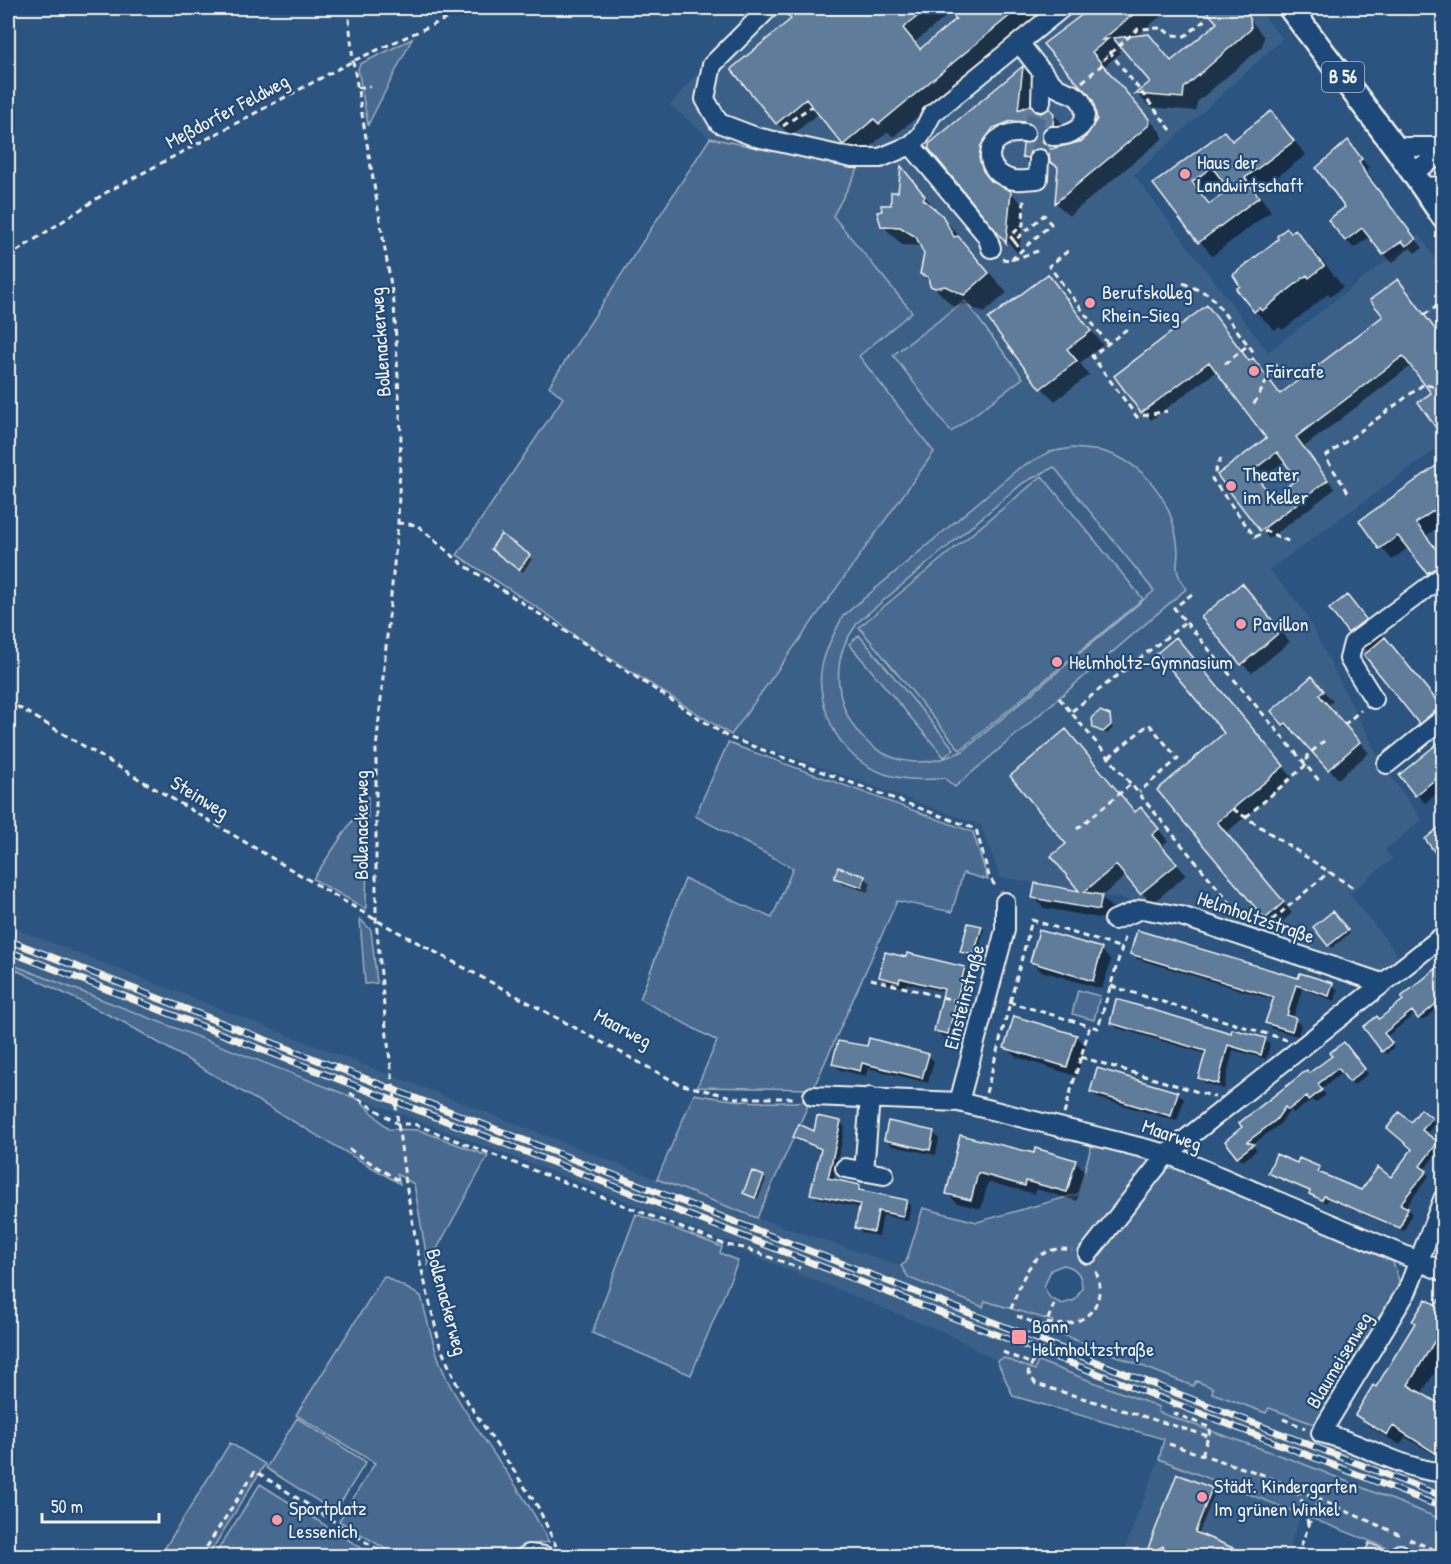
<svg xmlns="http://www.w3.org/2000/svg" width="1451" height="1564" font-family="'Patrick Hand',sans-serif">
<style>
.built{fill:#3b6088}
.green{fill:#496b90;stroke:#9eaebc;stroke-width:1.5;fill-rule:evenodd}
.shadow{fill:#0007;fill-rule:evenodd}
.building{fill:#5e7b9a;stroke:#f4f1e8;stroke-width:1.5;fill-rule:evenodd}
.lines{fill:none;stroke-linecap:round;stroke-linejoin:round}
.minor-tunnel{stroke:#4a6c90;stroke-width:18;stroke-dasharray:18 9;stroke-linecap:butt}
.minor-casing{stroke:#f4f1e8;stroke-width:22}
.major-casing{stroke:#f4f1e8;stroke-width:27}
.path{stroke:#f4f1e8;stroke-width:3;stroke-dasharray:6 4.5;stroke-linecap:butt}
.minor{stroke:#1f4a7a;stroke-width:18}
.major{stroke:#1f4a7a;stroke-width:22}
.rail-casing{stroke:#f4f1e8;stroke-width:7}
.rail{stroke:#1f4a7a;stroke-width:4.5;stroke-dasharray:14;stroke-linecap:butt}
.poi-dot{fill:#ff9aa2;stroke:#1f4a7a;stroke-width:2}
.labels{text-anchor:middle;stroke-width:4.5;stroke-linejoin:round;paint-order:stroke}
.shield{fill:#1f4a7a;stroke:#b4bfc7;stroke-width:1.5}
.shield-label{font-size:18px;font-weight:bold;fill:#f4f1e8}
.street-label{font-size:20px;fill:#f4f1e8;stroke:#1f4a7a}
.poi-label{font-size:20px;fill:#f4f1e8;stroke:#1f4a7a;text-anchor:start}
</style>
<rect width="100%" height="100%" fill="#2c5481"/>
<filter id="ink" filterUnits="userSpaceOnUse"><feTurbulence type="fractalNoise" baseFrequency=".0167" numOctaves="2"/><feDisplacementMap in="SourceGraphic" scale="12" xChannelSelector="R" yChannelSelector="G"/><feConvolveMatrix kernelMatrix="1 2 1 2 8 2 1 2 1" color-interpolation-filters="sRGB"/></filter>
<g filter="url(#ink)">
<path class="built" d="M752 8H1257L1282 39 1134 175 1268 352 1420 235 1443 272V444L1269 570 1303 609 1382 764 1422 820 1385 850 1392 859 1349 894 1399 956 1375 975 1168 907 1000 877 981 825 731 735 934 452 858 356 912 312 833 215 857 169 710 138 670 105Z
M8 926 757 1218 901 1266 909 1278 983 1306 985 1301 1043 1318 1054 1321 1051 1330 1193 1386 1195 1381 1214 1388 1212 1392 1267 1413 1269 1408 1317 1425 1312 1435 1443 1486V1520L1301 1463 1157 1412 1159 1407 1039 1361 1035 1370 1004 1358 997 1361 948 1334 742 1251 744 1245 718 1239 581 1183 8 963Z
M1159 1459 1302 1513 1286 1556H1122Z"/>
<path class="green" d="M412 39 368 125 358 69 360 64Z
M710 138 858 169 833 216 912 312 859 356 934 452 731 735 578 638 553 618 457 555 563 398 549 386Z
M965 301 1023 378 951 432 893 355Z
M1072 448C1082 449 1095 449 1105 452 1145 464 1171 500 1177 541 1181 566 1170 564 1186 589L955 787 944 778C892 785 848 769 828 717 823 703 819 687 821 672 824 651 834 634 843 616L1019 468 1049 452ZM1054 467 1154 591 963 751C946 758 932 763 914 762 857 758 825 696 844 646 847 638 853 630 858 622L1023 483Z
M1042 476 1143 599 960 750 859 627Z
M859 635 954 749 944 757 849 644Z
M728 743 973 832 988 880 963 873 952 912 897 901 813 1089 697 1087 717 1041 640 999 685 879 772 918 793 868 695 816Z
M368 797 366 909 313 879Z
M360 919 371 930 377 983 365 984Z
M8 963 360 1100 388 1129 419 1130 488 1156 428 1265 414 1184 397 1174 400 1184 125 1023 8 966Z
M1078 990 1100 996 1094 1020 1072 1014Z
M694 1094C734 1102 770 1104 810 1101L757 1218 657 1179Z
M1093 1140 1147 1155 1159 1174 1167 1169H1179L1393 1262 1400 1284 1317 1425 1269 1408 1266 1413 1212 1393 1213 1388 1196 1381 1193 1386 1050 1330 1053 1321 985 1301 983 1307 909 1278 901 1266 906 1262 923 1208 977 1222 1078 1194ZM1063 1265C1076 1267 1082 1275 1082 1288L1075 1300 1062 1304 1050 1298 1044 1287 1051 1270Z
M636 1214 722 1247 720 1253 738 1261 691 1375 592 1333Z
M384 1276 421 1296C429 1327 436 1359 451 1387 481 1441 522 1487 549 1542 533 1544 520 1544 508 1556H397L339 1521 375 1463 296 1415Z
M1004 1358 1035 1370 1038 1361 1159 1407 1158 1412 1301 1463 1443 1520V1556H1408L1159 1459 1164 1439 1013 1396 997 1361Z
M297 1418 366 1462 335 1512 266 1468Z
M230 1443 265 1464 208 1556H160Z
M260 1484 374 1556H214Z"/>
<path class="shadow" d="M787 8H1049L893 137 888 132 858 157 819 113 791 136 777 123 793 19 784 10ZM952 12 958 20 922 50 915 42Z
M1094 8H1171L1135 37 1148 36 1172 62 1219 23 1206 8H1241L1264 37 1262 47 1197 102 1196 111 1150 107 1137 94 1152 82 1123 47 1118 51 1120 53 1105 66 1162 134V139L1069 216 1056 203 1059 169 1052 161 1037 171 1023 157 1037 139 1036 135 1026 134 1006 142 994 159 992 173 996 185 1011 192 1024 206 1019 255 930 148V145L1023 68 1036 81 1032 109 1041 115 1050 110 1067 129 1055 145V150L1084 142 1099 119 1094 99 1045 45Z
M1404 8H1439V16H1413Z
M1271 113 1306 155 1257 192 1271 211 1212 256 1155 184 1224 133 1233 142ZM1224 181 1231 190 1211 205 1204 196Z
M1348 142 1369 168 1366 169 1373 183 1423 248 1415 253 1410 248 1392 263 1370 236 1354 248 1346 240Z
M902 169 1007 293 984 313 965 304 956 307 951 305 922 274 925 254 921 246 902 245 882 225 900 194Z
M1295 231 1315 251 1343 287 1330 297 1328 294 1283 330 1279 327 1275 330 1255 311 1291 234Z
M1048 276 1103 345 1080 363 1089 375 1055 401 1042 388 990 319Z
M1397 281 1444 339V433L1439 429 1433 393 1412 365 1304 447 1335 489 1269 539 1219 475 1268 439 1217 371 1151 420 1116 376 1207 307 1250 362 1253 360 1261 369 1281 395 1385 316ZM1285 461 1299 479 1273 498 1260 480Z
M1444 463V523L1427 535 1440 553H1444V582L1440 584 1409 547 1392 560 1361 521Z
M501 536 532 559 523 572 495 552Z
M1251 595 1290 642 1252 673 1242 664Z
M1346 597 1395 649 1444 709V722L1430 732 1369 652 1349 632Z
M1186 649 1292 777 1226 833 1292 913 1276 928 1159 790 1226 734Z
M1312 678 1333 701 1328 705 1369 753 1338 779 1296 732 1294 734 1284 724Z
M1109 716 1113 728 1107 734 1098 730 1095 727Z
M1066 731 1136 814 1151 820 1168 841 1162 846 1186 875 1152 904 1127 875 1101 897 1112 908 1110 920 1044 908 1034 897 1083 893 1068 844Z
M1444 741V788L1425 803 1401 776Z
M864 877 871 883 868 892 842 884 836 878Z
M1335 916 1350 933 1332 948 1315 927Z
M981 928 984 930 977 957 965 954 962 951Z
M1101 950 1111 960 1102 989 1041 971 1031 961Z
M1132 953 1332 984 1338 990 1335 1001 1302 989 1293 1019 1301 1025 1298 1036 1273 1029 1267 1023 1274 1000 1137 959Z
M1444 966V1004L1422 1021 1416 1013 1386 1037 1394 1047 1386 1054 1383 1051 1379 1021 1405 1000 1403 997Z
M964 969 970 974 953 1039 942 1036 936 1030 945 992 906 983 905 987 886 983 880 977Z
M1111 1022 1265 1040 1270 1045 1266 1059 1233 1050 1224 1089 1205 1083 1200 1077 1206 1054 1117 1028Z
M1076 1036 1086 1046 1076 1076 1016 1057 1006 1047Z
M1348 1048 1368 1074 1354 1085 1343 1072 1321 1089 1326 1095 1315 1103 1312 1100 1294 1113 1290 1110 1280 1124 1252 1145 1257 1150 1243 1161 1227 1141 1309 1075Z
M928 1055 934 1061 928 1083 868 1068 866 1076 840 1070 834 1064Z
M1444 1082V1098L1436 1088Z
M1091 1091 1177 1093 1184 1099 1177 1121 1098 1098Z
M1431 1119 1435 1123 1426 1135 1441 1147 1424 1170 1429 1176 1405 1208 1412 1213 1404 1231 1328 1199 1326 1203 1315 1198 1311 1192 1270 1172 1298 1165 1319 1169 1322 1175 1361 1191 1391 1179 1414 1149 1412 1124Z
M840 1122 845 1127 833 1181 859 1187 865 1192 906 1201 911 1206 908 1221 883 1215 879 1236 862 1233 857 1227 861 1208 817 1198 812 1193 822 1152 795 1137 815 1134Z
M933 1132 939 1139 936 1155 892 1146 886 1139Z
M961 1137 1035 1155 1075 1161 1085 1171 1077 1201 1036 1189 1035 1194 988 1182 981 1209 957 1203 947 1193Z
M763 1177 766 1180 758 1199 748 1195Z
M1439 1303 1444 1306V1358L1421 1394 1441 1406 1444 1402V1465L1435 1455 1405 1437 1400 1445 1369 1426 1357 1414Z
M1178 1476 1215 1493 1198 1535 1154 1556H1148Z
M1357 1547 1367 1551 1386 1556H1353Z"/>
<path class="building" d="M780 8H928L903 28 920 49 956 19 946 8H1019L879 124 874 119 843 145 806 99 776 124 731 69 791 19Z
M1091 8H1141L1102 40 1108 39 1092 52 1149 119V125L1055 203 1058 167 1050 162 1049 153 1039 148 1030 152 1028 158 1022 157 1023 144 1035 138 1034 127 1026 122 1011 121 993 128 981 145 979 158 983 171 991 181 1011 191 1006 243 929 149V144L1023 66 1018 110 1031 105 1036 112 1041 113 1050 108 1054 114 1053 125 1042 131 1043 142 1051 149 1083 141 1097 119 1093 100 1043 44Z
M1204 8H1242L1250 18 1251 29 1184 88 1183 98 1135 94 1150 82 1113 38 1149 34 1171 61 1217 23Z
M1271 111 1294 141 1245 178 1259 197 1198 243 1153 184 1224 131 1232 141ZM1212 167 1229 190 1209 204 1192 182Z
M1348 140 1362 159 1359 161 1365 173 1416 239 1406 246 1402 241 1383 255 1362 228 1345 241 1328 220 1345 207 1316 168Z
M901 166 925 196 923 199 942 215 954 237 958 236 989 273 964 295 945 286 935 288 930 286 928 277 920 274 924 254 916 237 900 227 881 226 877 212 882 211 881 205H891V192H898Z
M1287 228 1291 233 1295 229 1324 266 1309 278 1307 275 1262 311 1259 308 1254 312 1236 289 1240 286 1233 275 1278 239 1277 236Z
M1048 274 1091 331 1067 349 1077 361 1040 389 988 319Z
M1398 279 1443 340V438L1418 402 1431 393 1403 356 1296 437 1328 480 1260 531 1217 475 1266 438 1209 362 1141 413 1114 376 1207 305 1249 361 1253 358 1280 394 1383 316 1370 300ZM1277 452 1297 479 1272 497 1252 471Z
M1443 461V504L1416 523 1443 558V564L1427 573 1398 536 1379 549 1359 521Z
M501 534 530 555 519 570 491 549Z
M1242 583 1281 631 1241 665 1201 617Z
M1347 595 1366 619 1348 633 1329 609Z
M1176 637 1284 766 1217 822 1284 902 1265 919 1157 790 1224 733 1157 653Z
M1385 637 1441 706 1419 724 1364 655Z
M1312 676 1324 691 1319 695 1360 742 1328 770 1286 723 1283 725 1271 711Z
M1100 711 1110 715 1111 725 1103 732 1093 728 1092 717Z
M1066 729 1135 812 1141 807 1159 829 1152 835 1177 864 1140 894 1116 865 1084 892 1102 895 1099 910 1032 898 1035 883 1079 891 1051 856 1066 844 1010 776Z
M1443 739V773L1415 796 1399 775Z
M1443 824V863L1425 839Z
M838 867 865 876 862 887 834 878Z
M1333 911 1348 930 1328 946 1313 927Z
M968 923 982 926 974 955 960 952Z
M1039 930 1102 948 1093 981 1030 962Z
M1137 930 1298 978 1300 973 1333 983 1329 996 1296 985 1287 1015 1296 1018 1292 1031 1265 1023 1274 997 1130 954Z
M885 952 906 957 907 953 965 967 948 1034 934 1031 944 989 900 978 899 982 879 977Z
M1443 963V998L1418 1019 1412 1011 1384 1033 1392 1043 1382 1052 1363 1027 1377 1016 1379 1019 1403 1000 1401 997Z
M1116 999 1231 1033 1232 1029 1266 1038 1261 1055 1228 1045 1218 1084 1198 1078 1206 1051 1110 1023Z
M1014 1016 1077 1035 1067 1067 1004 1048Z
M869 1038 929 1054 922 1078 862 1063 860 1071 832 1064 838 1041 867 1046Z
M1344 1042 1365 1069 1349 1082 1338 1068 1318 1084 1322 1090 1309 1100 1307 1096 1288 1110 1285 1107 1276 1120 1247 1142 1254 1144 1237 1157 1225 1141 1242 1127 1239 1123 1307 1070 1309 1073 1332 1056 1329 1053Z
M1097 1068 1178 1092 1171 1116 1090 1092Z
M1421 1109 1432 1118 1422 1130 1438 1142 1420 1166 1427 1171 1400 1204 1408 1208 1400 1228 1324 1196 1322 1200 1309 1194 1310 1191 1268 1173 1276 1154 1297 1163 1299 1158 1320 1167 1318 1172 1361 1190 1378 1167 1391 1177 1412 1149 1387 1128 1399 1112 1411 1122Z
M817 1116 841 1121 828 1178 860 1185 859 1190 907 1200 903 1216 878 1211 874 1232 855 1228 860 1204 810 1194 821 1149 793 1137 799 1124 814 1131Z
M888 1121 934 1131 930 1150 884 1140Z
M960 1135 1034 1153 1035 1148 1076 1160 1067 1192 1026 1181 1025 1186 978 1173 971 1200 946 1194Z
M752 1171 764 1176 755 1198 743 1193Z
M1443 1294V1327L1408 1385 1443 1406V1458L1393 1426 1387 1435 1355 1415 1373 1385 1376 1387 1415 1323 1412 1321 1426 1299 1436 1305Z
M1177 1474 1212 1488 1195 1532 1255 1557H1168L1163 1546 1145 1556Z
M1369 1543 1390 1551 1389 1557H1363Z"/>
<g class="lines">
<path class="minor-tunnel" d="M1025 133 1042 134 1039 159
M1031 133 1041 102"/>
<g class="minor-casing">
<path id="minor" d="M769 8 712 65 705 99 719 123 756 137 852 158H880L911 145 921 135 932 114 1062 8
M1019 43C1031 57 1042 74 1055 86 1063 93 1077 92 1082 103 1093 126 1071 137 1052 136
M1041 102 1042 71
M1025 133C987 129 977 168 1010 179 1018 182 1030 179 1038 179L1039 159
M911 145 987 236 991 248
M1395 147H1444
M1412 172 1444 153
M1423 187 1444 186
M1374 699 1349 659 1353 643 1444 575
M1387 764 1444 718
M1114 920 1142 909 1181 916 1382 983
M813 1096 959 1102 1167 1154 1444 1272
M959 1102 1005 930V902
M845 1168 884 1175
M864 1172 870 1097
M1088 1254 1167 1154 1444 935
M1438 1472C1397 1467 1361 1442 1321 1433L1407 1291 1444 1197
M526 1556 529 1554 544 1556
M1400 1556V1554"/>
</g>
<g class="major-casing">
<path id="major" d="M1290 8 1395 147 1444 218"/>
</g>
<path class="path" d="M348 8 353 61 394 303 401 434 398 523 376 750V920L386 1028 405 1178 419 1258 440 1346 459 1389 538 1507 556 1546
M1109 51 1171 130
M1082 82 1104 63V59L1138 29 1162 28 1171 35 1185 36 1205 20
M358 88 370 86
M783 126 812 106
M1436 235 1444 246
M1014 241 1021 251
M1068 251 1049 266 1108 344
M8 257 107 192 353 61 470 8
M1002 259 1011 260 1038 251
M1011 260 1051 224 1044 215 1014 241 1010 236 1023 225 1024 196
M1183 283 1210 295 1255 354
M1424 315 1444 301
M1127 329 1092 356 1137 417 1167 411
M1225 364 1248 345
M1254 404 1276 364
M1221 458 1212 479 1255 537 1266 531 1292 543
M1348 492 1325 457 1424 384 1432 386 1444 377
M398 523 417 525 461 563 728 737 976 829 989 876 997 889
M1192 594 1174 608 1321 783
M1059 698 1241 916 1250 920
M8 701 376 920 679 1084 736 1098H797
M1072 711 1186 622
M1344 725 1361 710
M1109 757 1149 724 1178 759 1139 792
M1233 809 1355 889
M1246 817 1306 765 1308 755 1325 740
M1077 829 1131 784
M1264 927 1329 872
M871 979 969 1004
M1111 986 1287 1040
M1009 1002 1090 1026
M1081 1057 1215 1097
M350 1093 398 1124H414L726 1245 744 1248 800 1268
M986 1093 1032 920 1122 948
M1064 1114 1090 1026 1098 1028 1126 934
M349 1149 396 1179 405 1178
M1011 1309C1022 1280 1032 1242 1072 1250
M1017 1316 1045 1327
M1047 1323C1083 1331 1110 1305 1095 1269
M1044 1329 1055 1302
M1003 1352 1032 1364
M1033 1361 1028 1373 1036 1384 1208 1436
M1173 1413 1211 1428 1202 1455
M1283 1419 1305 1428
M1169 1444 1261 1474 1403 1536
M1296 1490 1305 1507 1308 1525
M1409 1539 1444 1554
M201 1556 255 1471 388 1556
M1297 1556 1319 1499"/>
<use href="#minor" class="minor"/>
<use href="#major" class="major"/>
<g class="rail-casing">
<path id="rail" d="M8 940 1444 1497
M8 951 1444 1508"/>
</g>
<use href="#rail" class="rail"/>
</g>
</g>
<g class="poi-dot">
<circle cx="1185" cy="174" r="6"/>
<circle cx="1090" cy="303" r="6"/>
<circle cx="1254" cy="371" r="6"/>
<circle cx="1231" cy="486" r="6"/>
<circle cx="1241" cy="624" r="6"/>
<circle cx="1057" cy="662" r="6"/>
<rect x="1011" y="1329" width="16" height="16" rx="3"/>
<circle cx="1202" cy="1497" r="6"/>
<circle cx="277" cy="1520" r="6"/>
</g>
<g class="labels">
<rect class="shield" x="1322" y="62" width="42" height="30" rx="4.5"/>
<g class="shield-label">
<text x="1343" y="83">B 56</text>
</g>
<g class="street-label">
<text transform="translate(227 111) rotate(-28)" y="7">Meßdorfer Feldweg</text>
<text transform="translate(380 342) rotate(-94)" y="7">Bollenackerweg</text>
<text transform="translate(200 797) rotate(31)" y="7">Steinweg</text>
<text transform="translate(361 825) rotate(-90)" y="7">Bollenackerweg</text>
<text transform="translate(1256 917) rotate(19)" y="7">Helmholtzstraße</text>
<text transform="translate(964 997) rotate(-75)" y="7">Einsteinstraße</text>
<text transform="translate(623 1028) rotate(28)" y="7">Maarweg</text>
<text transform="translate(1172 1135) rotate(19)" y="7">Maarweg</text>
<text transform="translate(447 1302) rotate(75)" y="7">Bollenackerweg</text>
<text transform="translate(1339 1360) rotate(-59)" y="7">Blaumeisenweg</text>
</g>
<g class="poi-label">
<text x="1197" y="169">Haus der<tspan x="1197" dy="23">Landwirtschaft</tspan></text>
<text x="1102" y="299">Berufskolleg<tspan x="1102" dy="23">Rhein-Sieg</tspan></text>
<text x="1266" y="378">Faircafe</text>
<text x="1243" y="481">Theater<tspan x="1243" dy="23">im Keller</tspan></text>
<text x="1253" y="631">Pavillon</text>
<text x="1069" y="669">Helmholtz-Gymnasium</text>
<text x="1032" y="1333">Bonn<tspan x="1032" dy="23">Helmholtzstraße</tspan></text>
<text x="1214" y="1493">Städt. Kindergarten<tspan x="1214" dy="23">Im grünen Winkel</tspan></text>
<text x="289" y="1515">Sportplatz<tspan x="289" dy="23">Lessenich</tspan></text>
</g>
</g>
<rect width="1451" height="1564" fill="none" stroke="#1f4a7a" stroke-width="30"/>
<rect x="15" y="15" width="1421" height="1534" fill="none" stroke="#f4f1e8" stroke-width="2" filter="url(#ink)"/>
<path d="M42 1513v9h117v-9" fill="none" stroke="#f4f1e8" stroke-width="3"/>
<text x="51" y="1513" font-size="18" fill="#f4f1e8" stroke="#1f4a7a" stroke-width="4.5" paint-order="stroke">50 m</text>
</svg>
